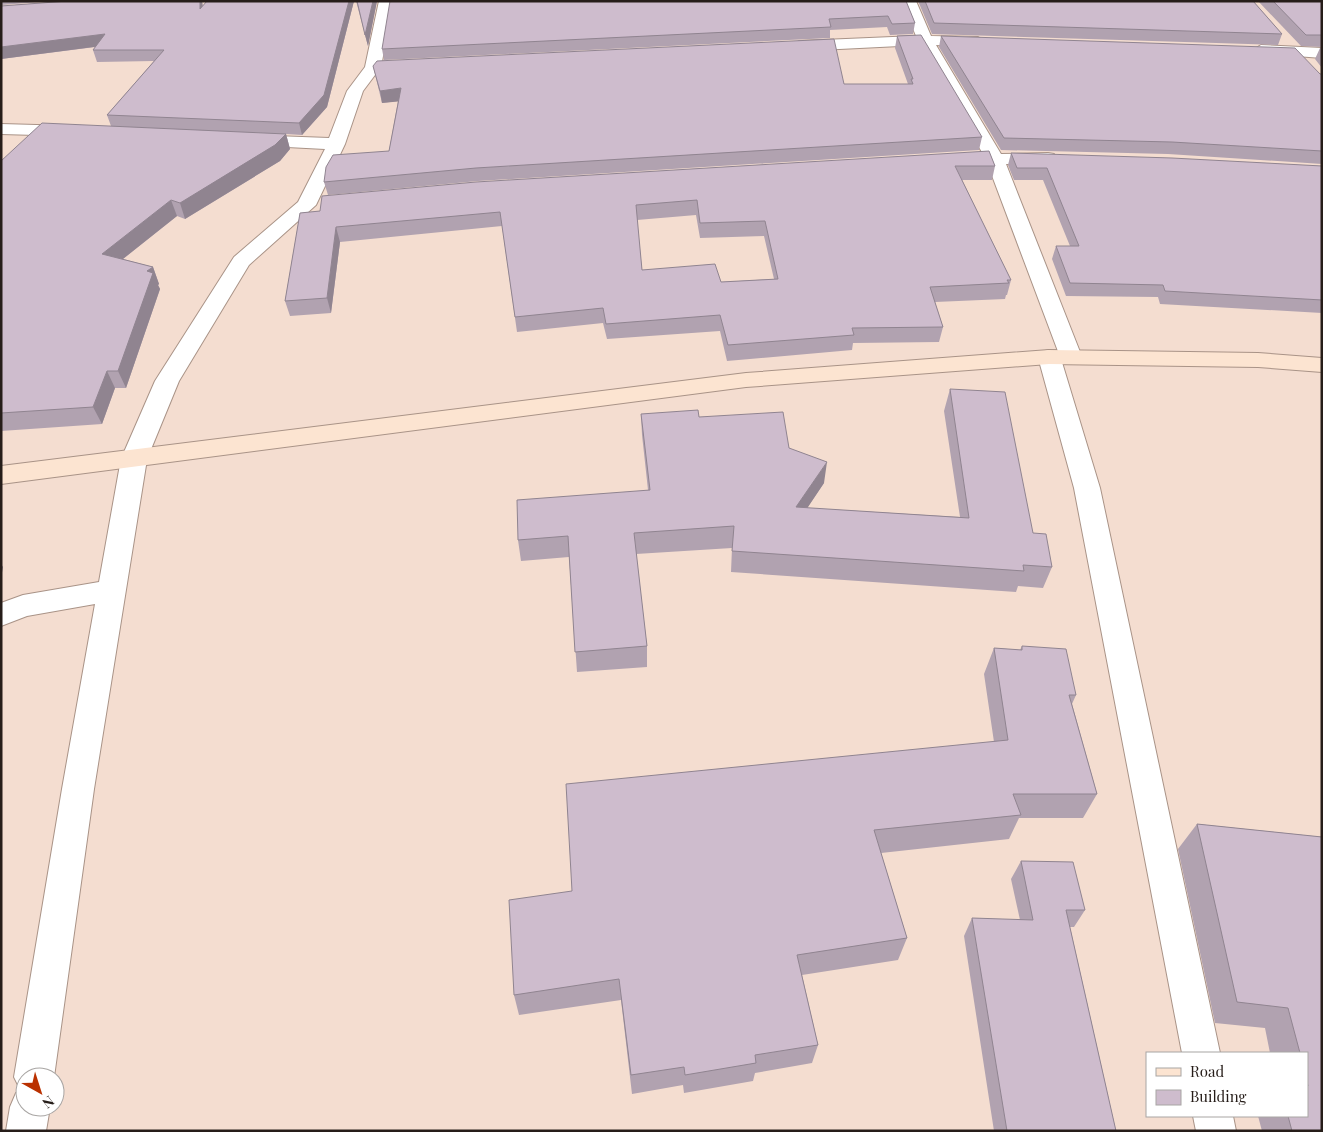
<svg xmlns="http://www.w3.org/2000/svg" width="1323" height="1132" font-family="'Playfair Display',serif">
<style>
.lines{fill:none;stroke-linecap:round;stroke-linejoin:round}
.street-casing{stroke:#a99387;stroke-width:2}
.secondary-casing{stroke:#a99387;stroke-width:2}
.street{fill:#fff;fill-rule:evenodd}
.secondary{fill:#fce4d1;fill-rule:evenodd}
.wall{fill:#b1a2b0;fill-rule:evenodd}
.shaded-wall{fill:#908490}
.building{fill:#cebccd;stroke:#908490;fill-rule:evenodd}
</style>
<rect width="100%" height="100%" fill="#f4ddd0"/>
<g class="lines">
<g class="street-casing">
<path id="street" d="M379 1H393L381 67 363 91 345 144 316 205 249 265 179 381 147 459 94 789 54 1077H25V1107H50L46 1131H6L10 1107 16 1093 21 1091 14 1077 62 789 95 604 27 616 1 626V603L23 595 99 582 121 459 155 381 234 257 298 202 325 149 250 145 244 144 241 140 244 136 250 135 329 138 347 91 365 67Z
M902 1H916L931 36 978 37 986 42 978 47 936 45 1001 154 1048 153 1054 154 1057 158 1054 162 1048 163 1006 164 1082 357 1079 362 1071 364 1061 359 1100 488 1220 1053H1182L1074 488 1038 357 1041 352 1049 350 1059 354 988 165 950 164 947 160 950 156 983 154 920 45 799 51 791 46 799 41 916 36Z
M1261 45 1322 48V58L1255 53 1253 50Z
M1 124 72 126 78 127 81 131 78 135 72 136 1 134Z
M1193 1116H1233L1236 1131H1196Z"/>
</g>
<g class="secondary-casing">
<path id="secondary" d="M1049 350 1258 353 1322 358V372L1258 367 1049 364 746 387 1 484V466L746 373Z"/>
</g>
<use href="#street" class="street"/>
<use href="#secondary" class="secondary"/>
</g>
<path class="wall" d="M1 1H53L1 5Z
M68 1H202L203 6 207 1H354L327 107 302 135 286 134 290 149 280 161 185 219 177 216 123 259 153 267 159 284 158 285 160 289 126 388H115L102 424 1 431V161L111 126 107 115 154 61 97 62 93 50 95 47 1 59V6Z
M356 1H377L368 46Z
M906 1 915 23 913 34 890 35 887 27 830 30V38L384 60 382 49Z
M918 1H1253L1282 34 1278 45 932 34Z
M1258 1H1322V47L1301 46Z
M897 36 982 137 979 150 478 181 328 195 324 182 389 151 398 101 382 103 373 66 844 84H908L895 48Z
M941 36 1322 74V164L1168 154 1001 150 939 47Z
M1320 48H1322V68L1315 59Z
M989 151 995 166 992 180H962L1011 280 1007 295H1006L1005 299 935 302 943 327 939 342 853 343 852 350 727 361 720 331 607 339 603 323 517 332 502 226 340 242 331 313 290 316 285 301 300 213ZM696 215 700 238 764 236 774 279 721 282 642 270 637 220Z
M1011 153 1322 166V313L1160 304 1158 297 1066 296 1052 259 1056 246H1070L1043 180H1014L1008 165Z
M950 389 1033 533 1052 567 1043 588 1018 586 1016 592 731 572 732 548 636 554 647 646V667L577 672 569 557 521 561 518 540 648 490 642 435 641 414 699 417 789 448 824 483 807 508 960 517 944 411Z
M1022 646 1076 695 1072 704 1097 794 1083 818H1019L1009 839 881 853 907 938 898 960 802 975 818 1045 812 1063 755 1073 753 1081 684 1093 683 1085 632 1094 621 1000 519 1015 514 995 572 891 994 742 984 674 994 648 1020 650Z
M1197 824 1322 837V1131H1262L1258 1116H1307V1053H1270L1265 1028 1215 1023 1178 849Z
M1021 861 1085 910 1074 927H1070L1116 1131H994L964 936 972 918 1020 920 1011 879Z"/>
<path class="shaded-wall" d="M200 1H202L204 20 200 9Z
M349 1H354L327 107 302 135 299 123Z
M373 1H377L368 46 365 35Z
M105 34 109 45 1 59V47Z
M401 88 403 101 382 103 380 91Z
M286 134 290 149 280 161 185 219 180 203Z
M171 200 177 216 109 270 102 254Z
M336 227 340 242 331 313 327 298Z
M153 267 159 284 158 285 160 289 126 388 118 371 147 271Z
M107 371 115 388 102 424 93 407Z
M827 462 824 483 794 528 796 507Z
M1 564 3 567 1 578Z"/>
<path class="building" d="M68 1H200V9L207 1H349L324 95 299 123 107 115 164 50H93L105 34 1 47V6Z
M357 1H373L365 35Z
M390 1H906L915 23 892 24 888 16 829 19 831 27 382 49Z
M925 1H1253L1282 34 934 23Z
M1273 1H1322V35H1306Z
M921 35 982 137 476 168 324 182 326 167 333 155 389 151 401 88 380 91 373 66 377 61 834 39 844 84H913L911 79H913L897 36Z
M941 36 1295 48 1320 74H1322V151L1172 142 1004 138Z
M42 123 286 134 275 145 180 203 171 200 102 254 153 267 147 271 153 273 118 371H107L93 407 1 413V161Z
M989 151 995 166H955L1011 280H1007L1009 283 930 287 943 327 852 328 854 335 728 345 720 315 606 324 603 308 515 317 500 212 336 227 327 298 285 301 300 213 320 211 322 196 476 182ZM697 200 700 223 765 221 778 279 721 282 715 264 642 270 636 205Z
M1011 153 1172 158 1322 166V300L1165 291 1163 285 1070 283 1056 246H1079L1047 168H1017Z
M950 389 1005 392 1033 533 1046 534 1052 567 1023 565 1024 571 732 551 734 526 634 533 647 646 575 652 568 536 518 540 517 500 650 490 641 414 698 410 699 417 783 412 789 448 827 462 796 507 969 518Z
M1022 646 1066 649 1076 695H1069L1097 794H1013L1021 815 874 830 907 938 797 955 818 1045 755 1055 756 1063 685 1075 684 1067 631 1075 619 979 514 995 509 900 572 891 566 784 1008 740 994 648 1022 650Z
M1197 824 1322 837V1131H1292L1288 1116H1307V1086H1308L1307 1082V1053H1300L1288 1008 1237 1002Z
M1021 861 1073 862 1085 910H1066L1116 1131H1007L972 918 1033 920Z"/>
<rect width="1323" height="1132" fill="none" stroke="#261d19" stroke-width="5"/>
<rect x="1146" y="1052" width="162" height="65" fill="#ffffff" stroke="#a8a5a3"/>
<rect x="1156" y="1068" width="25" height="8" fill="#fce4d1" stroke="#a8a5a3"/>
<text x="1190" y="1077" font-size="15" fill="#261d19">Road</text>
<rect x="1156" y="1090" width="25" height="15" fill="#cebccd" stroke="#a8a5a3"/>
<text x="1190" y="1102" font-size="15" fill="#261d19">Building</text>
<g transform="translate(40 1092) rotate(141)"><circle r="24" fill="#ffffff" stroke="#a8a5a3"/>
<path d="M0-4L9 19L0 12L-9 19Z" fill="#ba3100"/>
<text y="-8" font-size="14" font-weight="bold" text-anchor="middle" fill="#261d19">N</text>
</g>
</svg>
